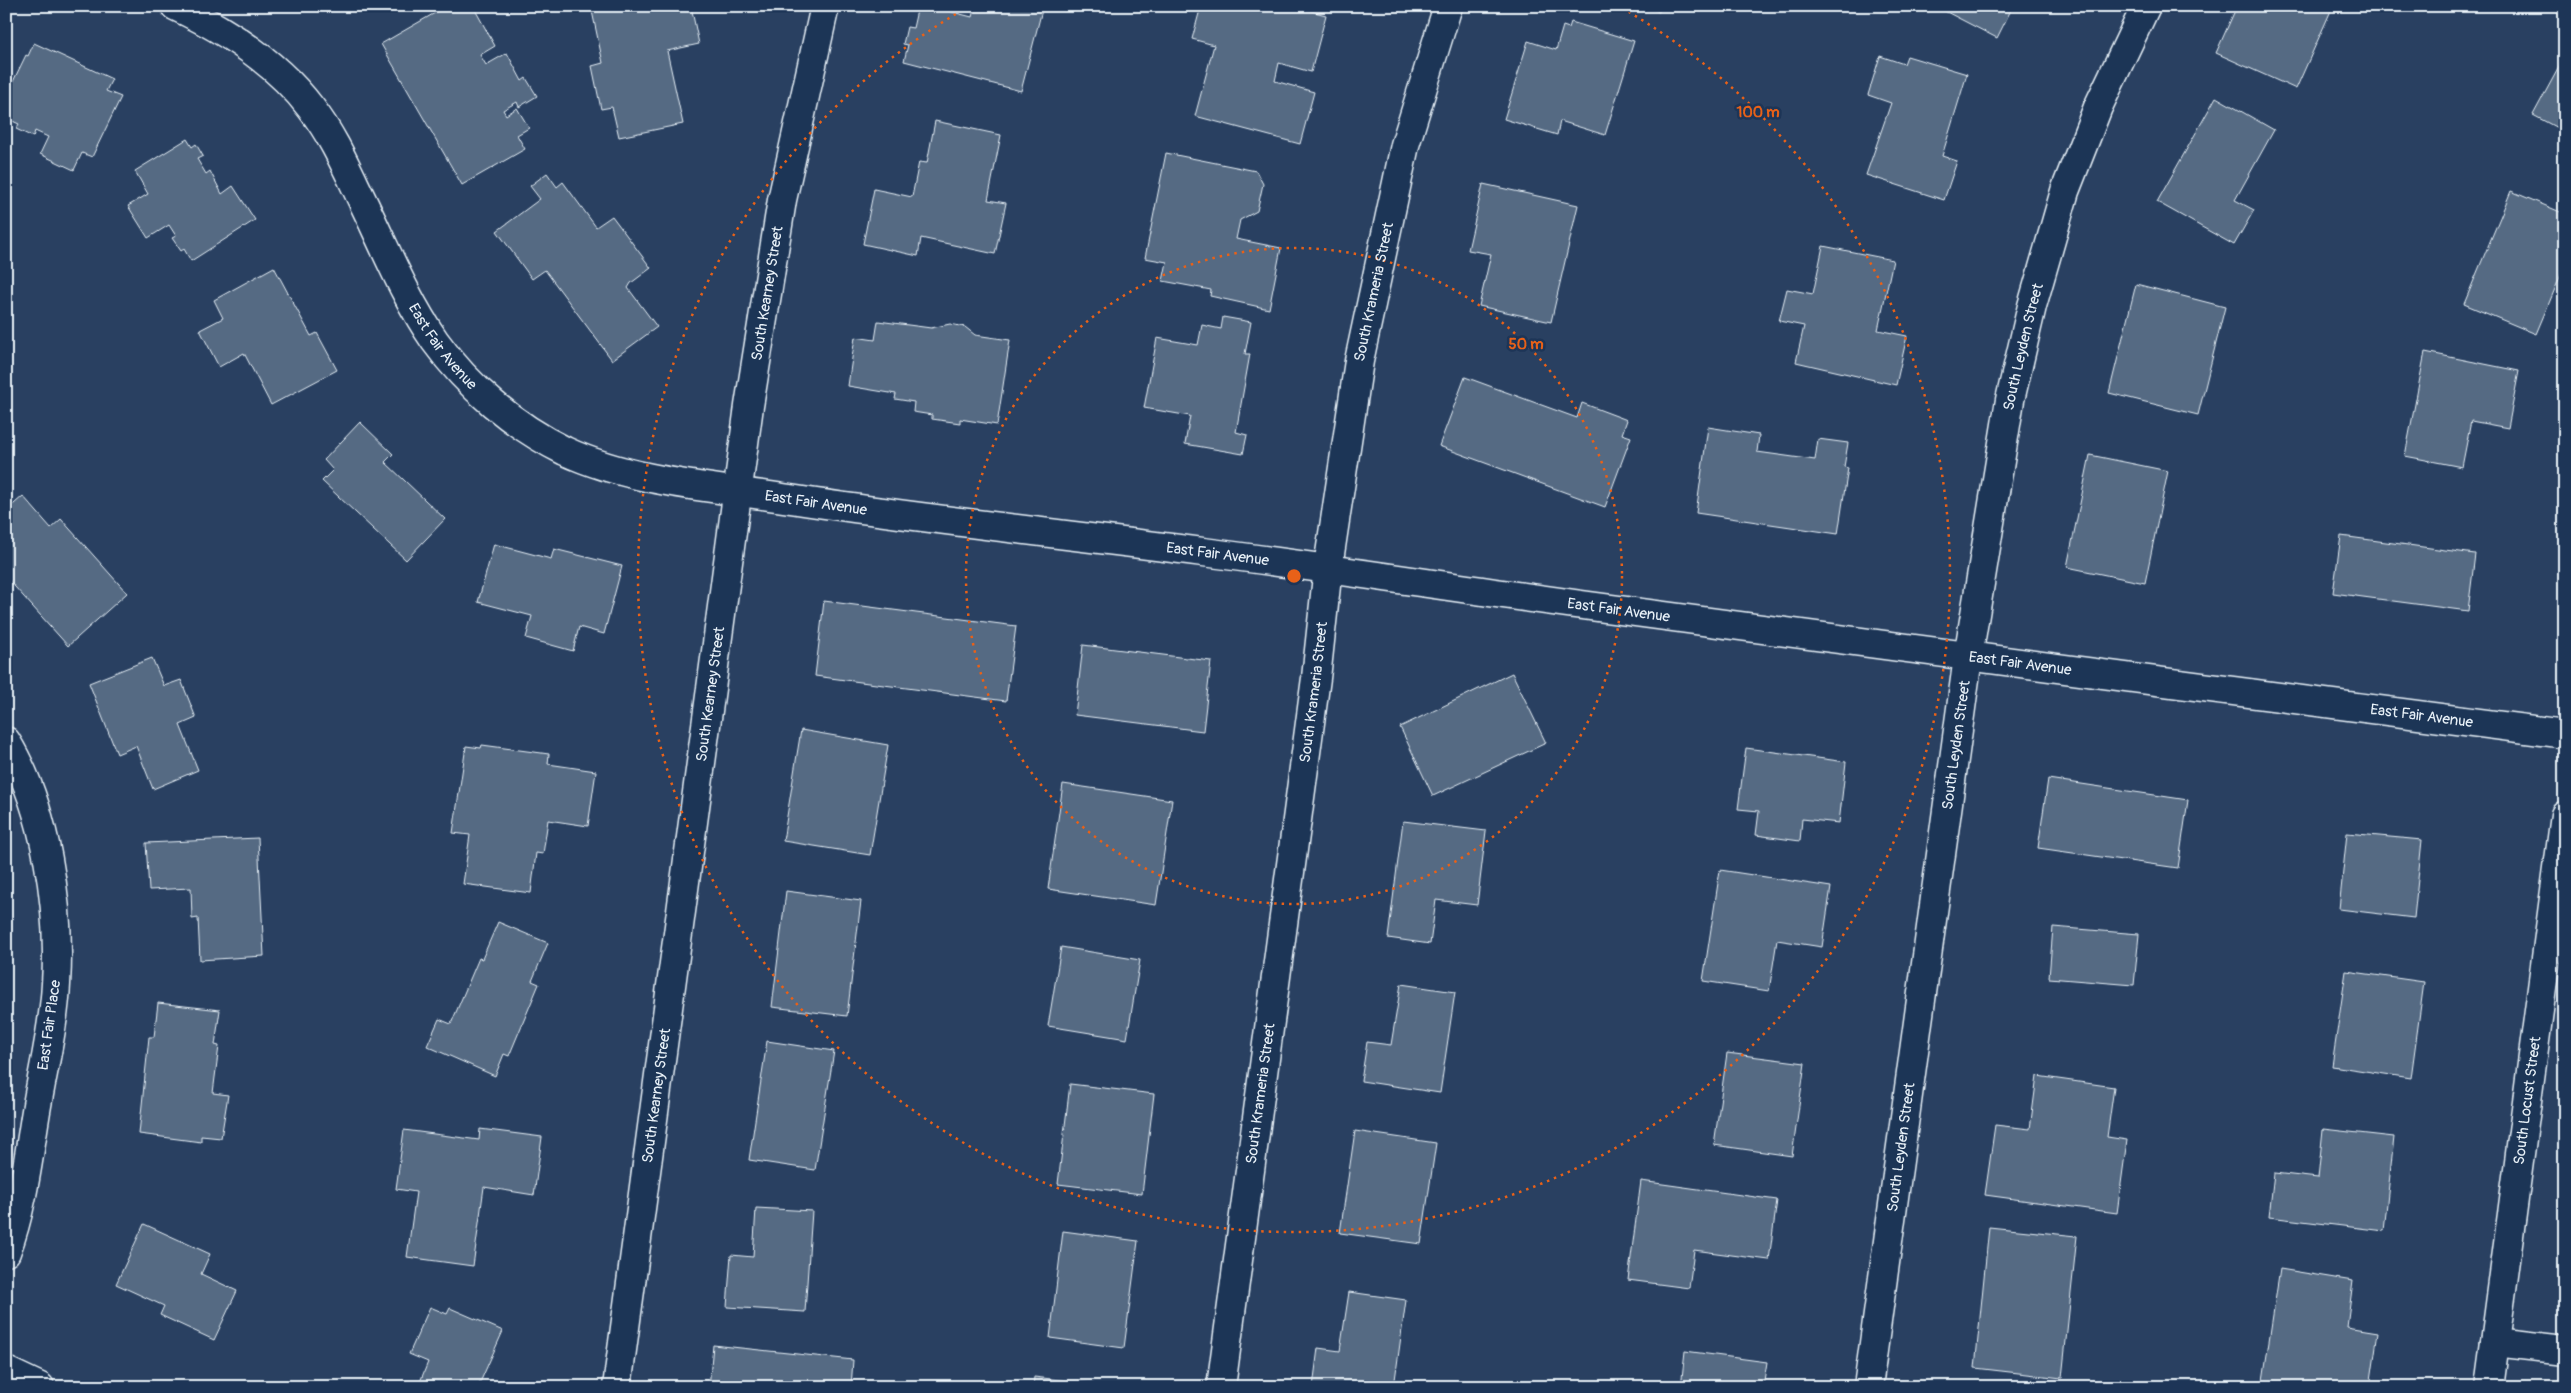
<svg xmlns="http://www.w3.org/2000/svg" width="2571" height="1393" font-family="Pangolin,sans-serif">
<style>
.building{fill:#556a83;stroke:#e8f1f8}
.lines{fill:none;stroke-linecap:round;stroke-linejoin:round}
.minor-casing{stroke:#e8f1f8;stroke-width:31}
.minor{stroke:#1d3557;stroke-width:28}
.ring{fill:none;stroke:#e86118;stroke-width:2.5;stroke-dasharray:2.5 5}
.labels{text-anchor:middle;stroke-width:5;stroke-linejoin:round;paint-order:stroke}
.street-label{font-size:15px;fill:#e8f1f8;stroke:#1d3557}
.centre{fill:#e86118;stroke:#1d3557;stroke-width:2.5}
.ring-label{font-size:15px;text-anchor:middle;font-weight:bold;fill:#e86118;stroke:#1d3557;stroke-width:5;stroke-linejoin:round;paint-order:stroke}
</style>
<rect width="100%" height="100%" fill="#294061"/>
<filter id="ink" filterUnits="userSpaceOnUse"><feTurbulence type="fractalNoise" baseFrequency=".02" numOctaves="2"/><feDisplacementMap in="SourceGraphic" scale="10" xChannelSelector="R" yChannelSelector="G"/><feConvolveMatrix kernelMatrix="1 2 1 2 8 2 1 2 1" color-interpolation-filters="sRGB"/></filter>
<g filter="url(#ink)">
<path class="building" d="M447 6H473L495 46 480 55 486 65 507 53 522 81 526 78 537 96 519 107 517 102 503 110 506 115 517 108 529 128 517 135 525 149 462 185 381 44Z
M615 6H691L699 44 667 51 683 124 619 137 612 107 601 109 592 66 603 63 592 11Z
M918 6H929L972 17 975 6H1043L1021 91 904 61 908 45 903 44 907 27 913 28Z
M1201 6H1292L1326 15 1311 72 1279 63 1275 81 1314 92 1300 144 1195 116 1214 45 1192 39Z
M1646 6H1662L1659 12Z
M1935 6H2013L1997 38Z
M2237 6H2253L2265 11 2267 6H2333L2296 89 2216 53Z
M1571 22 1634 41 1605 135 1560 121 1557 135 1504 119 1528 41 1556 50 1563 26 1569 28Z
M34 43 112 79 106 91 121 97 92 157 82 153 74 170 40 154 48 137 35 131 33 137 16 129 19 124 6 118V96L26 55 28 56Z
M1880 56 1904 64 1907 56 1967 74 1942 156 1957 161 1944 200 1866 175 1891 103 1868 95Z
M2565 56V132L2533 115Z
M2216 97 2274 130 2235 200 2254 210 2234 245 2157 202Z
M935 121 1001 135 988 200 1006 203 995 254 921 238 918 256 863 244 874 189 912 197 919 162 927 163Z
M187 139 192 147 196 144 203 156 197 159 206 174 210 171 222 194 233 186 255 220 191 261 184 249 181 251 172 238 176 236 169 225 148 238 128 206 148 194 135 171Z
M1166 153 1256 171 1263 184 1257 211 1240 220 1236 239 1281 248 1269 309 1210 296 1211 290 1163 281 1167 262 1145 258Z
M547 173 557 187 563 182 596 227 612 216 651 268 631 283 628 288 657 327 612 360 545 270 532 279 497 231 540 199 530 186Z
M1483 184 1578 205 1551 322 1479 306 1491 254 1468 250Z
M2511 191 2565 214V265L2536 334 2464 304Z
M1823 246 1893 260 1878 330 1907 336 1896 385 1796 362 1804 326 1779 321 1787 289 1813 294Z
M274 267 311 336 317 333 337 370 271 405 244 353 219 367 200 330 223 318 214 300Z
M2136 284 2225 307 2198 415 2109 393Z
M1223 317 1251 322 1245 354H1250L1236 432 1247 435 1243 454 1185 444 1190 416 1144 408 1157 338 1198 345 1202 325 1221 329Z
M878 321 931 328 950 324 965 327 975 335 1010 340 997 425 960 419V423L932 419V415L913 412 914 402 895 399 896 394 848 386 855 337 875 340Z
M2425 352 2519 371 2508 428 2471 421 2462 467 2405 456Z
M1465 377 1577 418 1582 403 1627 420 1622 434 1631 437 1605 507 1439 446Z
M360 422 393 454 385 462 445 519 406 560 322 481 333 470 324 460Z
M1708 427 1759 435 1757 452 1815 460 1818 439 1848 443 1844 467 1848 468 1838 534 1696 513Z
M2090 455 2168 471 2145 583 2067 567Z
M23 496 51 528 61 519 127 593 68 646 6 577V511Z
M2341 536 2475 554 2468 611 2333 593Z
M494 544 551 559 554 549 622 566 604 634 579 627 573 651 526 638 532 616 478 602Z
M824 601 1016 626 1006 701 815 676Z
M1083 645 1211 661 1203 731 1075 715Z
M152 658 164 686 181 680 196 718 180 725 198 770 153 789 136 746 117 754 89 683Z
M1512 673 1546 743 1433 796 1400 727Z
M801 730 888 745 870 855 783 841Z
M482 745 549 754 548 764 596 771 588 826 548 820 543 854 536 853 531 893 463 884 470 835 453 833 466 746 481 748Z
M1746 748 1846 762 1839 823 1802 819 1800 841 1756 835 1759 811 1738 809Z
M2048 779 2188 800 2178 868 2038 848Z
M1063 784 1172 800 1156 905 1048 889Z
M1403 821 1486 831 1477 905 1436 900 1430 944 1388 938Z
M2347 833 2422 840 2414 918 2339 909Z
M258 838 264 956 200 960 198 918 192 919 191 888 149 890 146 843Z
M1720 870 1831 887 1822 947 1777 940 1769 991 1703 981Z
M786 891 861 901 847 1016 772 1007Z
M498 922 548 943 532 981 539 984 509 1056 504 1054 495 1076 427 1046 439 1019 451 1024 479 958 482 959Z
M2053 927 2139 934 2134 985 2049 978Z
M1061 947 1140 960 1127 1039 1048 1026Z
M2346 971 2424 982 2411 1078 2332 1066Z
M1401 984 1455 992 1440 1093 1361 1081 1367 1042 1391 1045Z
M158 1003 220 1010 215 1045 219 1046 213 1093 228 1095 221 1138 201 1136V1142L139 1134 149 1037H154Z
M767 1041 834 1051 815 1170 749 1160Z
M1727 1053 1805 1063 1792 1156 1714 1145Z
M2037 1076 2114 1087 2107 1137 2127 1140 2117 1213 1985 1195 1995 1125 2030 1129Z
M1070 1084 1154 1094 1142 1194 1058 1184Z
M480 1129 542 1137 534 1195 484 1187 473 1266 407 1257 416 1192 396 1189 404 1130 479 1140Z
M2323 1129 2394 1137 2384 1231 2269 1217 2274 1173 2318 1178Z
M1355 1131 1436 1143 1421 1244 1340 1233Z
M1641 1181 1777 1200 1769 1260 1694 1250 1689 1288 1628 1280Z
M756 1208 812 1211 805 1312 727 1307 731 1255 753 1257Z
M144 1224 210 1254 201 1274 237 1291 214 1340 160 1315 164 1306 116 1284Z
M1989 1227 2077 1236 2062 1378 1975 1368Z
M1063 1231 1138 1241 1124 1348 1050 1338Z
M2280 1269 2353 1281 2347 1327 2378 1332 2370 1387H2262Z
M1349 1292 1406 1300 1394 1387H1313L1318 1348 1340 1351Z
M430 1307 447 1314 450 1308 503 1331 478 1387H418L428 1362 409 1354Z
M713 1345 853 1360 851 1387H709Z
M1685 1351 1767 1362 1763 1387H1681Z
M1034 1377 1094 1384V1387H1033Z"/>
<g class="lines">
<g class="minor-casing">
<g id="minor">
<path id="s1" d="M175 6C226 30 277 63 311 108 333 136 347 169 362 200 385 247 405 298 435 341 468 387 514 426 565 451 632 482 711 487 783 498 923 519 1063 534 1203 552 1330 568 1456 588 1582 605 1910 649 2237 692 2565 734"/>
<path d="M6 741C46 806 61 909 56 984 54 1026 43 1069 36 1111 28 1159 23 1207 6 1252"/>
<path d="M2495 1342 2565 1350"/>
<path d="M6 1371 40 1387"/>
<path id="s2" d="M617 1387 749 406 782 200 825 6"/>
<path id="s3" d="M1221 1387 1316 678 1328 567 1359 361 1405 145 1448 6"/>
<path id="s4" d="M1868 1387 1968 657 2010 400 2032 306 2065 191 2098 107 2146 6"/>
<path id="s5" d="M2489 1387 2565 815"/>
</g>
</g>
<use href="#minor" class="minor"/>
</g>
</g>
<g class="ring">
<circle cx="1294" cy="576" r="328"/>
<path d="M1622 8A656 656 0 1 1 966 8"/>
</g>
<g class="labels">
<g class="street-label">
<text dy="5" stroke="none"><textPath href="#s3" startOffset="1106">South Krameria Street</textPath></text>
<text dy="5" stroke="none"><textPath href="#s2" startOffset="1104">South Kearney Street</textPath></text>
<text dy="5" stroke="none"><textPath href="#s1" startOffset="445">East Fair Avenue</textPath></text>
<text dy="5" stroke="none"><textPath href="#s4" startOffset="1052">South Leyden Street</textPath></text>
<text dy="5" stroke="none"><textPath href="#s1" startOffset="865">East Fair Avenue</textPath></text>
<text dy="5" stroke="none"><textPath href="#s1" startOffset="1270">East Fair Avenue</textPath></text>
<text dy="5" stroke="none"><textPath href="#s1" startOffset="1675">East Fair Avenue</textPath></text>
<text dy="5" stroke="none"><textPath href="#s1" startOffset="2080">East Fair Avenue</textPath></text>
<text dy="5" stroke="none"><textPath href="#s3" startOffset="701">South Krameria Street</textPath></text>
<text dy="5" stroke="none"><textPath href="#s2" startOffset="699">South Kearney Street</textPath></text>
<text dy="5" stroke="none"><textPath href="#s1" startOffset="2485">East Fair Avenue</textPath></text>
<text dy="5" stroke="none"><textPath href="#s4" startOffset="648">South Leyden Street</textPath></text>
<text transform="translate(49 1025) rotate(-82)" y="5">East Fair Place</text>
<text dy="5" stroke="none"><textPath href="#s3" startOffset="296">South Krameria Street</textPath></text>
<text dy="5" stroke="none"><textPath href="#s2" startOffset="294">South Kearney Street</textPath></text>
<text dy="5" stroke="none"><textPath href="#s5" startOffset="289">South Locust Street</textPath></text>
<text dy="5" stroke="none"><textPath href="#s4" startOffset="242">South Leyden Street</textPath></text>
</g>
</g>
<circle cx="1294" cy="576" r="8" class="centre"/>
<g class="ring-label">
<text x="1758" y="117">100 m</text>
<text x="1526" y="349">50 m</text>
</g>
<rect width="2571" height="1393" fill="none" stroke="#1d3557" stroke-width="25"/>
<rect x="12" y="12" width="2546" height="1368" fill="none" stroke="#e8f1f8" stroke-width="2" filter="url(#ink)"/>
</svg>
